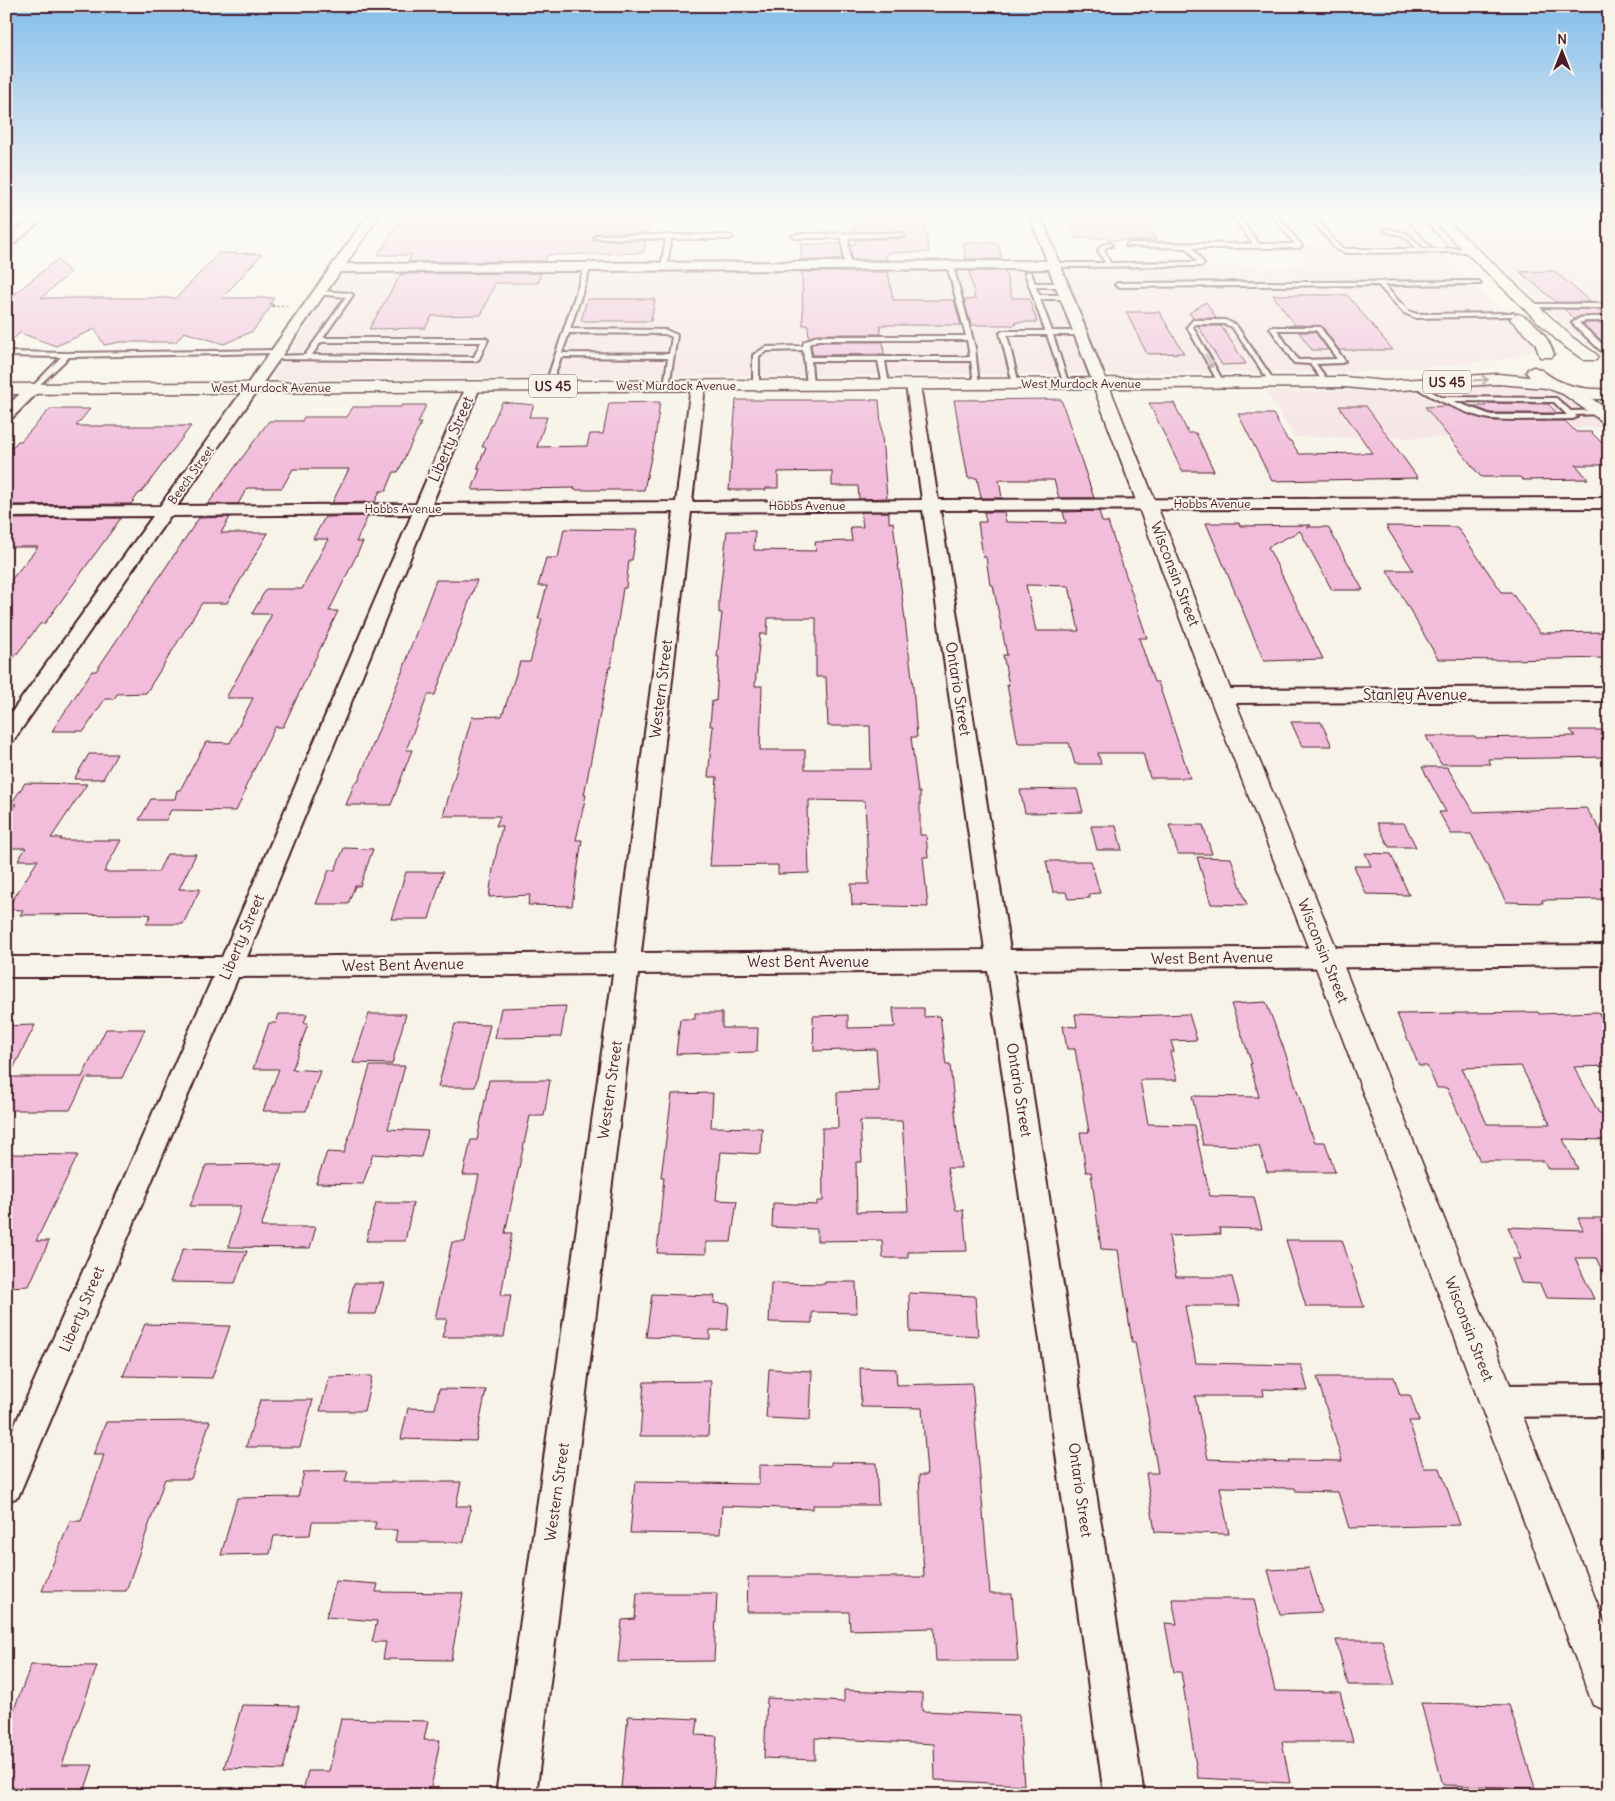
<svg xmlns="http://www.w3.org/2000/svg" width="1615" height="1801" font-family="Delius,sans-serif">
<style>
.built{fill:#f5e3e4}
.building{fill:#f1bdda;stroke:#4a1f2b;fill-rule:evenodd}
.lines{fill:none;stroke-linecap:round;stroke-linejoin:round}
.lane-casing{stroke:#4a1f2b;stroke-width:4}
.street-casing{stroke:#4a1f2b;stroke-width:4}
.secondary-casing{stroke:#4a1f2b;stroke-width:3}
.primary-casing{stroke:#4a1f2b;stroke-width:3}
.path{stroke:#4a1f2b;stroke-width:2;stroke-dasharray:2.5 2;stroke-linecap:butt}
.lane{fill:#f7f3e8;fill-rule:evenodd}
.street{fill:#f7f3e8;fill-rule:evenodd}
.secondary{fill:#f7f3e8;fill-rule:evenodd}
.primary{fill:#f7f3e8;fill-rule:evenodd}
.oneway{stroke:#a0898a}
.labels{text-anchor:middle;stroke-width:4;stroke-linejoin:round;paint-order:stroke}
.far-street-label{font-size:12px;fill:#4a1f2b;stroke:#f7f3e8}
.shield{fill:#f7f3e8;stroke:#7e5f64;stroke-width:1}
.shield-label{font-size:14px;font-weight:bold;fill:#4a1f2b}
.street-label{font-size:15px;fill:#4a1f2b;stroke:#f7f3e8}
</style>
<rect width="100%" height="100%" fill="#f7f3e8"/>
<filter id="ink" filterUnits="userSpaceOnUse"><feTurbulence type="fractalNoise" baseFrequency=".02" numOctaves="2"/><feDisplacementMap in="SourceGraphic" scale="10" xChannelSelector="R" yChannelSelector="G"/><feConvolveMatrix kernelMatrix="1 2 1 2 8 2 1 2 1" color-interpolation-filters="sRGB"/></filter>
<g filter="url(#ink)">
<path class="built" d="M1303 214H1401L1495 305 1531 337 1534 345 1532 350 1527 353 1500 360 1405 369 1349 372 287 379H277L274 375 341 276 349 272 1311 267 1293 245 1328 244Z
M1443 214H1609V356L1585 343Z
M1504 383 1533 386 1562 393 1598 415 1609 424V428H1515L1524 438 1294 437 1266 391 1407 390Z"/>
<path class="building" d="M404 214H653L648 233H596L592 237 594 240 646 241 643 253 547 255 545 261 408 262 412 255H378Z
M1101 214H1141L1156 240H1109L1108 238H1076L1066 217 1102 216Z
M854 216H923L929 252 886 253 887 260H852L850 244H856L855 240 905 238 907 236 903 231 855 232Z
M963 243H998L1002 259H966Z
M801 244H841L842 260H801Z
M219 253 262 254 222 298H274L270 304H273L253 331 224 344 184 332 176 342H121L104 345 95 329 56 346 20 333 6 345V298H10L57 259 70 273 41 298H176Z
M969 271H1005L1012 298H1029L1037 322H1015L1016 325H971L964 300 975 299Z
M1554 271 1591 302H1556L1520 272Z
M802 272H888L893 300H954L961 325H880L881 334H816L809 338 808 325H803Z
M541 273 538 283H495L481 315 432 316 425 328 369 329 401 274Z
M1273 295H1347L1393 350H1339L1322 326 1295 325Z
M587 299H655L651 321H581Z
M1206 302 1216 318H1193L1189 313Z
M1564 309 1600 310 1607 315 1580 316 1574 319Z
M1126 312H1159L1184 353 1147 354Z
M1586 323H1609V347L1583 324Z
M1198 326H1221L1246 364 1222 365Z
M1299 332H1315L1328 350H1312Z
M817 342H883L884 354 813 355 811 345Z
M1061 399 1094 498H1059L1054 480H999L1002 498H981L977 478H968L954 400Z
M736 400H879L887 498 859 499 858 486H832V471L778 472V488H766V490H729Z
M502 402 534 405 529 417H547L537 447 587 446 590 434H603L609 403 660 402 655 439 644 490H574L575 488 472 490 480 469H477L486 447H482Z
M1149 403H1174L1188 433H1196L1214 471H1182Z
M1484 403 1548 404 1557 413H1491L1472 406H1486Z
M402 405H426L418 423H421L398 472H394L386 491H380L375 502 332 503 349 469H293L282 488H247L238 504H208L269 421H302L304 417H347L353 407H401Z
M1339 406H1366L1418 478 1272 481 1238 414H1273L1288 441H1291L1299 454 1372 453Z
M1447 406 1491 421H1565L1576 432H1591L1609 450V465H1576L1588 479 1523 480 1520 477H1481L1425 407Z
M50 409H90L76 426H191L141 493H139L131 504 6 505V454L18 441H21Z
M1099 511 1102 522H1108L1147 638H1139L1154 682H1158L1190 778H1150L1143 753H1098L1101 764H1075L1069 743H1018L1007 685H1009L1003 655H1007L993 585H990L986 557H983L978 522H986L984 512H1004L1006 522 1066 523 1063 512ZM1026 585 1069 586 1079 631H1036Z
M861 512H889V523L893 522 913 686 917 737H911L918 792H920V835H926L928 857H923L928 907 852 905 851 884H869L865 801 809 800V808H807L809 873 778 874V865L710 866 717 777H708L713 726H710L712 701H716L719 657H717L722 613H719V600L727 531H755L754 550 816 551 815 542 852 541 850 527H863ZM768 618H816V677H826L828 726H870L871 769H805V750H760L762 686H755L760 634H767Z
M368 516 356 542H363L329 611H338L283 727H275L244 790H246L236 811 171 810 166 820H139L151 799H175L177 790H180L206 742 230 743 253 698H226L272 614H252L266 589H302L328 539H313L325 517Z
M230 517 221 533H268L227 603H202L146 693 117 694 114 699H105L84 731H52L92 671H96L199 518Z
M121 518 45 623 40 624 6 668V586L38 547H6V519Z
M1206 523H1239L1240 526 1311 525 1307 527H1328L1363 590H1332L1300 531 1268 547 1323 659 1264 661Z
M1386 526 1457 527 1502 592H1511L1540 633 1609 632V658L1504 660 1438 659 1387 570H1413Z
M564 529 637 530 632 560H629L626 588H623L611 668H609L584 795H586L576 840H582L572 906 528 905 530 895 489 897 493 869 502 826H496L500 816H443L472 717 502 716 520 662H530L542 619H538L547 586H538L546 558H558Z
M436 580H477L435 695H428L406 750H412L391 805H346L355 782H358L408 657H407Z
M1291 722H1321L1332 746H1302Z
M1570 730H1609V757L1488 759 1491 764H1441L1426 736H1475L1476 738 1575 736Z
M89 754H117L103 779H74Z
M1422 767H1447L1474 812 1586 808 1609 843V899L1542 900 1543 903 1506 902 1471 834H1451L1439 812H1446Z
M25 783 87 784 51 838H62L60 840H121L104 872H158L167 854H196L179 889H200L183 924H146L151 915 145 914 20 915 23 910 7 909 38 860H18L26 848H6V818L16 804H11Z
M1077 789 1083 812 1025 813 1020 790Z
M1377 823H1404L1416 847H1389Z
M1169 825H1203L1212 854H1178Z
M1091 826H1116L1122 850H1097Z
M344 848 373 849 360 886H355L348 904H316L329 870H335Z
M1365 853 1391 854 1409 895 1366 894 1354 866H1371Z
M1197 857 1231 858 1247 905 1211 904Z
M1046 861H1091L1100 893 1089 894 1090 898 1068 899 1066 892H1053Z
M406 872H443L429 919H391Z
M1266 1002 1285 1052 1310 1132H1311L1315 1142H1325L1335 1172H1267L1259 1146 1203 1145 1192 1096 1259 1097 1250 1064H1252L1231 1004Z
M566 1006 561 1037 495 1038 501 1008Z
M893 1008H924V1017L940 1016 946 1065H950L961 1168H947L956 1210H963L967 1251 908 1252V1258H883L882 1240 817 1241V1229L772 1227 773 1203 817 1205V1201H823L822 1128H838L837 1092 879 1091 876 1049 814 1051 813 1016 848 1015V1028L895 1027ZM860 1121H902L908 1211 857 1212 856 1162H862Z
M1538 1012 1539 1014 1598 1012 1609 1031V1066L1574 1067 1599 1113H1609V1140L1563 1139 1578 1169H1548L1544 1161H1480L1447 1088H1437L1427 1066H1419L1397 1014ZM1521 1066 1550 1124H1487L1462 1068Z
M695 1013H722V1028H758L757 1052 676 1054 680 1019H695Z
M279 1014H307L304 1023H308L293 1068 291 1069 320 1071 306 1111H263L279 1069H253L269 1023H276Z
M369 1014H406L392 1064 353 1063Z
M1075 1014 1130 1016 1189 1014 1197 1040 1171 1041 1174 1052H1170L1177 1080H1140L1148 1124 1194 1125 1210 1196 1254 1197 1262 1229 1219 1228 1221 1234 1169 1236 1176 1277H1232L1240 1306H1185L1196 1363 1301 1365 1308 1391 1263 1389 1264 1396H1195L1208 1459 1289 1462 1288 1460 1342 1461 1317 1377H1394L1400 1395H1410L1419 1421H1409L1424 1468H1440L1460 1525 1349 1528 1338 1492 1296 1491 1295 1488 1220 1487 1229 1534 1155 1532 1146 1473H1158L1135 1342H1132L1118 1250 1101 1249 1091 1172H1086L1080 1132H1089L1075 1049H1067L1063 1026 1077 1027Z
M455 1024 490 1025 475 1087H438Z
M35 1025 9 1077H82L106 1029H145L122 1078H86L70 1110H6V1026Z
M370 1066H405L388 1129 428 1131 421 1157 373 1154 363 1184 316 1183 327 1152 344 1153Z
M489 1080H550L544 1116H530L505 1233H512L501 1295H511L504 1337H442L447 1319H435L452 1242H465L479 1175H463L471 1140H477Z
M713 1093 711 1127 762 1128 761 1154 721 1152 716 1200 737 1201 731 1242H706V1254L657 1253 664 1177H661L672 1094Z
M6 1154 78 1155 36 1241H49L29 1286 6 1287Z
M282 1164 261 1227H316L310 1248 228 1247 241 1206H190L206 1165Z
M376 1203H413L405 1241H366Z
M1578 1218H1601L1607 1230 1609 1231V1284L1596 1258H1575L1594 1299 1546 1298 1540 1284 1521 1283 1512 1259H1521L1508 1227 1583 1230Z
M1286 1240H1342L1364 1307H1306Z
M183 1249 247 1251 235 1283 170 1282Z
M825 1282H856L857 1313 812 1312V1323L769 1322 771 1283 825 1284Z
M354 1283H384L376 1314H347Z
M909 1293 975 1296 978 1336 910 1332Z
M652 1294 715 1296 714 1303 729 1304 727 1330H710V1339L646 1337Z
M145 1324 230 1326 212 1378 123 1376Z
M860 1368 896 1369 897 1385 972 1383 990 1594H1012L1018 1661H936L934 1628 850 1630 849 1612H747L748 1577H924L919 1475H927L922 1408 861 1407Z
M769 1369 812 1371 810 1420 766 1418Z
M372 1376 364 1411H320L329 1377Z
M711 1381 708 1436H640L644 1382Z
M439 1389 486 1390 476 1441 401 1439 408 1408 435 1409Z
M260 1400H313L300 1447H246Z
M210 1421 191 1479H165L126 1591H42L70 1521H81L104 1455H93L106 1422Z
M831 1462 876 1463 878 1505H813V1509L722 1506 720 1534 630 1533 635 1482 759 1484V1465L831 1466Z
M348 1471 345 1482H461L456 1506H471L464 1542H395L397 1530H374L376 1522H312L310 1535 274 1536 270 1554 221 1555 237 1498 298 1497 304 1472Z
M1309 1568 1322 1612 1280 1614 1268 1570Z
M336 1581 378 1584 376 1592 463 1593 451 1660 383 1659 386 1642H372L377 1621 326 1617Z
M637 1593H717L714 1661 618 1662 622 1620 635 1619Z
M1172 1599H1254L1275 1691 1340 1692 1353 1742H1282L1290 1783 1198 1778 1181 1672H1174L1165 1623 1177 1624Z
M1336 1640H1382L1395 1685H1348Z
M31 1665 97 1666 62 1765H93L83 1795H14L17 1787H6V1730Z
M844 1690 922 1693V1711L1019 1715 1024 1785 935 1780 934 1744 815 1738V1760L764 1758 767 1698 844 1702Z
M1421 1703 1509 1705 1535 1788 1443 1785Z
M242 1705 299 1706 283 1770 224 1768Z
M628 1716 698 1719 696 1735 717 1736 713 1791 621 1788Z
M341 1719 428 1721 424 1740H440L430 1794 340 1792V1795H302L308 1771H329Z"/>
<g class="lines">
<g class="lane-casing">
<path id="lane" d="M1231 214H1236L1259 244H1295L1271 214H1276L1302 246 1299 248H1193L1204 264 1201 266 1055 267 1052 265 1055 263H1105L1098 250 1102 245 1110 243 1112 246 1106 247 1104 250 1110 263 1197 262 1187 248 1126 246 1128 243 1253 244Z
M1307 214H1312L1340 247 1346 249H1417L1404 236 1384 231 1386 228 1408 234 1423 249 1470 248 1473 250 1470 252 1345 253 1336 249Z
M903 233 905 236 848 238 850 265 847 267 844 265 842 238H796L793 236 796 234Z
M596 235H730L733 237 730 239H671L667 266 664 268 661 266 666 239 594 238Z
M950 263 953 265 975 348 979 385 974 384 971 361H885L889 385 886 387 883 385 878 361H811L813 385 810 387 807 385 803 350 767 351 759 356V385L756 387 753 385V355L766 347 803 346 804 342 816 336H966L947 265ZM817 340H967L970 357H811L809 344Z
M588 264 591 266 570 329 666 330 677 335 669 387 664 386 668 358 561 357 551 386 548 388 545 386 585 266ZM569 333 665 334 672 337 669 354 562 353Z
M1028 271 1031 273 1035 283H1063L1066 285 1063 287H1036L1039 295H1068L1071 297 1068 299H1040L1052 331H1081L1084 333 1081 335H1053L1069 385 1064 384 1047 335H1007L1019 384 1016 386 1013 384 1000 333 1003 331H1045L1025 273Z
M1478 281 1481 283 1480 284 1384 285 1408 311 1417 314 1513 313 1516 315 1515 316 1416 318 1404 313 1378 285 1118 287 1115 285 1118 283Z
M319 291 350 293 353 295 323 338H485L488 340 479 359 476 361 271 359 270 358 273 356 305 355 346 297 317 294 316 293ZM321 342H481L474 357 312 355Z
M1529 304H1609V308L1527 307V305Z
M1591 317H1609V321H1586L1579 323 1609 350V355L1600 350 1572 323 1580 318Z
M1225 320 1236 325 1275 382 1274 383H1270L1232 327 1224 324H1195L1193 327 1224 383 1219 384 1187 327 1193 320Z
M1271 327H1320L1345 361 1342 363 1316 364 1329 382 1324 383 1310 364 1294 363 1270 328ZM1277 330H1316L1337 359 1298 360Z
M277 350 279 351V353L69 357 33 391 31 390V388L61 357 6 356V352L67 353Z
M1417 383 1441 397 1556 398 1571 411 1601 410 1604 412 1601 414 1575 415 1577 417 1573 419C1546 419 1518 421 1491 419 1476 418 1424 396 1414 385ZM1453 401 1554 402 1567 415H1491Z"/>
</g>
<g class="street-casing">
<path id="street" d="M37 214H49L10 247 6 248V239Z
M369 214H380L346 264 1047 261 1029 214H1040L1107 383 1105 386H1095L1093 383 1049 269 340 272 177 506 416 504 466 387 468 384H478L480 387 432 504 676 502 691 386 693 383H703L705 386 692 502 922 500 906 385 908 382H918L920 385 938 500 1609 498V508L940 510 1010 950 1609 945V965L1013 970 1144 1795H1104L988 971 638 974 536 1795H496L613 974 238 977 18 1497 6 1502V1445L213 977H6V957H222L412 514 170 516 13 741 6 743V720L153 516 6 517V507L160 506ZM923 510 985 950 641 953 691 512ZM674 512 616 953 247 957 428 514Z
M33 385 38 386 40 389 38 392 11 419 6 420V407L28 386Z
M1609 687V701L1221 703 1214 701 1211 696 1214 691 1221 689Z
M1609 1384V1416L1497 1417 1485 1413 1481 1401 1485 1389 1497 1385Z"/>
</g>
<g class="secondary-casing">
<path id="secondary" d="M1100 378 1106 380 1108 383 1233 696 1340 957 1609 1633V1711L1593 1705 1587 1689 1312 957 1209 696 1092 383 1094 380Z"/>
</g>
<g class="primary-casing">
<path id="primary" d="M1402 214H1416L1444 242 1446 245 1444 248H1434Z
M1426 214H1440L1573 338 1596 354 1598 357 1596 360H1584L1561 344Z
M1518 314C1535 319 1549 339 1554 354L1552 357H1540L1535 343 1513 322 1510 319 1513 316Z
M1534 367C1542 369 1547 375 1555 379 1572 388 1590 390 1609 389V399H1592L1609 410V423L1603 422 1563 394 1547 388 1498 384 1385 391 1345 387 6 394V384L1345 377 1385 381 1498 374 1530 377 1526 372 1528 369Z"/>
</g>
<path class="path" d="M272 306H287"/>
<use href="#lane" class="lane"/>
<use href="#street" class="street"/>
<use href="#secondary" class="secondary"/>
<use href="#primary" class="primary"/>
</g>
<defs><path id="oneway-shaft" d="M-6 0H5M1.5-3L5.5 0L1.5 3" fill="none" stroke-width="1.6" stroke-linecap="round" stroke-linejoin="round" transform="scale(1.25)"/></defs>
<g class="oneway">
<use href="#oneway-shaft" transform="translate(1209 361) rotate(61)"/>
<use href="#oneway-shaft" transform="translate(1481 380) rotate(-4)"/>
</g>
</g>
<linearGradient id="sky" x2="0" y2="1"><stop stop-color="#84bdeb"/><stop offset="0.46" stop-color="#fbfaf5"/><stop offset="1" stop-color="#fbfaf5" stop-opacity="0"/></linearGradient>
<rect width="1615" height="466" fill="url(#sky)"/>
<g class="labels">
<g class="far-street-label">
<text x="1081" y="388">West Murdock Avenue</text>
<text x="676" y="390">West Murdock Avenue</text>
<text x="271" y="392">West Murdock Avenue</text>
<text transform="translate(191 475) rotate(-54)" y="4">Beech Street</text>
<text x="1212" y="508">Hobbs Avenue</text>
<text x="807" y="510">Hobbs Avenue</text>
<text x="403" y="513">Hobbs Avenue</text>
</g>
<g class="shield">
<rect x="1423" y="370.5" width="48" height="23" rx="4"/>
<rect x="529" y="374.5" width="48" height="23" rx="4"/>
</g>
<g class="shield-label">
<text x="1447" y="387">US 45</text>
<text x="553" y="391">US 45</text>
</g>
<g class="street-label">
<text transform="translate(451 439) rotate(-67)" y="5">Liberty Street</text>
<text transform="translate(1175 574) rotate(69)" y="5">Wisconsin Street</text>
<text transform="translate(661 689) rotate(-83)" y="5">Western Street</text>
<text transform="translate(958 689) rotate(81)" y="5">Ontario Street</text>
<text x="1415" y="700">Stanley Avenue</text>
<text transform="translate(242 937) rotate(-67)" y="5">Liberty Street</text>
<text transform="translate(1323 951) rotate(68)" y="5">Wisconsin Street</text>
<text transform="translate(1212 958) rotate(-1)" y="5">West Bent Avenue</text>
<text x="808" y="967">West Bent Avenue</text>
<text transform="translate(403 965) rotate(-1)" y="5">West Bent Avenue</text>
<text transform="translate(610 1090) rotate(-82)" y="5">Western Street</text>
<text transform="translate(1019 1090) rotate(81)" y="5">Ontario Street</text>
<text transform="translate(82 1309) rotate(-67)" y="5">Liberty Street</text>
<text transform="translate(1469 1329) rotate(69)" y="5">Wisconsin Street</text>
<text transform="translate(1080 1490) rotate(82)" y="5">Ontario Street</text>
<text transform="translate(557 1492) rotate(-82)" y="5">Western Street</text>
</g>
</g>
<rect width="1615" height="1801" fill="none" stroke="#f7f3e8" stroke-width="25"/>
<rect x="12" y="12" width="1590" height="1776" fill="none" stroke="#4a1f2b" stroke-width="2" filter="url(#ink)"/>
<g transform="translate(1562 52)" stroke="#f7f3e8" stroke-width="4" paint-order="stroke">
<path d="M0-4L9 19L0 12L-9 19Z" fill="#4a1f2b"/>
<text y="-8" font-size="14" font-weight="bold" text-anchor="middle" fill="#4a1f2b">N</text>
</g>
</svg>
